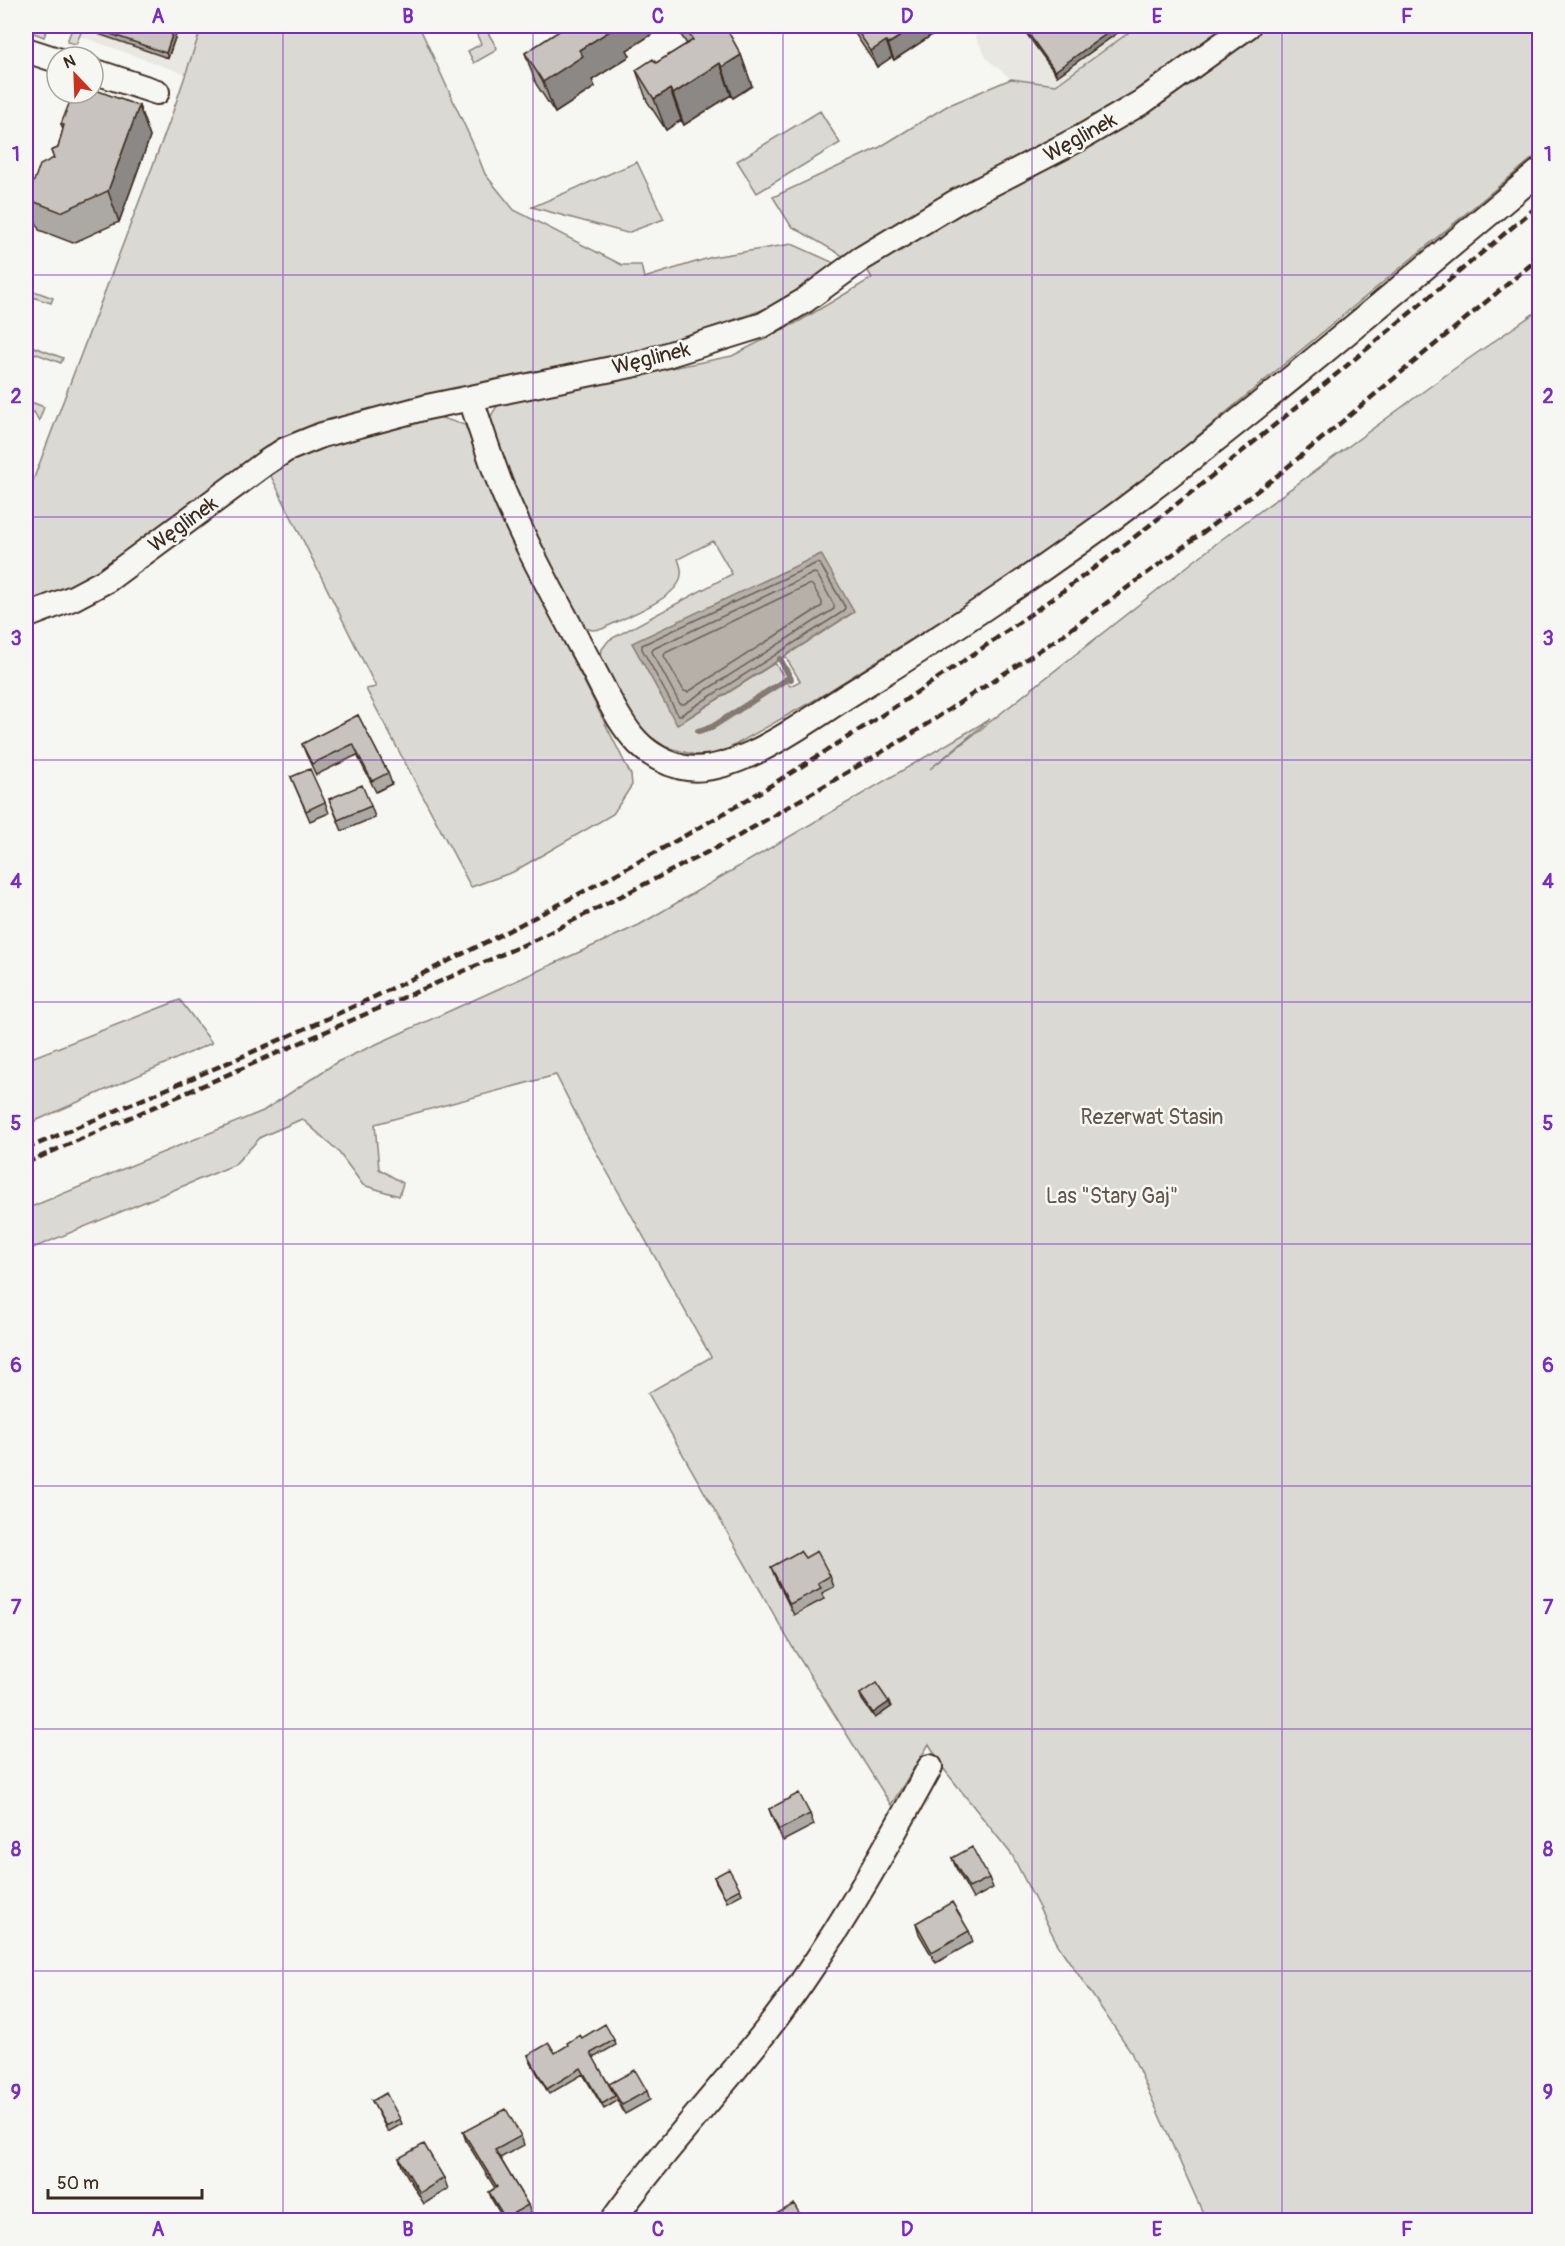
<svg xmlns="http://www.w3.org/2000/svg" width="1565" height="2246" font-family="Pangolin,sans-serif">
<style>
.built{fill:#e8e7e2}
.green{fill:#dad9d3;stroke:#8a8278;stroke-width:1.5;fill-rule:evenodd}
.water{fill:#b6b0a9;stroke:#857a71;stroke-width:1.5}
.lines{fill:none;stroke-linecap:round;stroke-linejoin:round}
.shore{stroke:#6c6056;stroke-width:1.5}
.stream{stroke:#857a71;stroke-width:6}
.minor-casing{stroke:#3b2a1e;stroke-width:28}
.minor{stroke:#f6f6f2;stroke-width:24}
.rail{stroke:#3b2a1e;stroke-width:4.5;stroke-dasharray:9 4.5;stroke-linecap:butt}
.wall{fill:#aca8a3;stroke:#3b2a1e;stroke-width:1.5}
.shaded-wall{fill:#8c8885;stroke:#3b2a1e;stroke-width:1.5}
.building{fill:#c8c3be;stroke:#3b2a1e;stroke-width:1.5}
.grid{fill:none;stroke:#7b2cbf;stroke-width:1.5;stroke-opacity:0.55}
.labels{text-anchor:middle;stroke-width:5;stroke-linejoin:round;paint-order:stroke}
.street-label{font-size:21px;fill:#3b2a1e;stroke:#f6f6f2}
.park-label{font-size:21px;fill:#63564b;stroke:#f6f6f2}
.neatline{fill:none;stroke:#7b2cbf;stroke-width:2}
.grid-label{font-size:20px;text-anchor:middle;font-weight:bold;fill:#7b2cbf}
</style>
<rect width="100%" height="100%" fill="#f6f6f2"/>
<filter id="ink" filterUnits="userSpaceOnUse"><feTurbulence type="fractalNoise" baseFrequency=".0167" numOctaves="2"/><feDisplacementMap in="SourceGraphic" scale="12" xChannelSelector="R" yChannelSelector="G"/><feConvolveMatrix kernelMatrix="1 2 1 2 8 2 1 2 1" color-interpolation-filters="sRGB"/></filter>
<g filter="url(#ink)">
<path class="built" d="M84 26H202L185 74 80 36Z
M976 26H1138L1056 85 1011 79 987 59 972 29Z"/>
<path class="green" d="M26 26 42 28 43 26H48L44 37 26 30Z
M73 26H84L76 44 67 42Z
M202 26H419L474 146 485 174 514 210 622 265H641L644 278 712 257 792 244 843 267 768 308 646 350 491 380 328 422 88 580 26 607V499L169 123Z
M473 26H484L497 48 495 51 474 63 468 51 481 44Z
M1138 26H1539V153L1124 497 1020 571 818 698 719 754 695 755 677 750 666 747 644 732 629 713 601 657 602 649 609 640 732 574 713 541 678 559C681 567 683 573 679 582 670 601 621 619 602 629L592 630 586 628 565 596 496 448C490 426 484 420 501 402L732 356 798 322 872 278 861 259 855 263 791 226 773 197 880 147 947 106 1011 79 1056 85ZM854 612 785 656 800 681 790 686 775 663 677 725Z
M820 111 840 143 757 193 737 161Z
M637 162 664 219 627 233 532 207Z
M26 288 53 298 51 303 26 295Z
M1539 310V2220H1206L1130 2050 1058 1945 1012 1855 943 1768 929 1744 891 1805 793 1648 648 1393 711 1357 586 1134 556 1075 375 1124 379 1169 403 1183 399 1196 363 1185 337 1150 302 1119 261 1137 234 1165 26 1251V1209L263 1111 337 1062 639 925 990 719 930 769 1222 539 1454 369Z
M26 344 63 358 61 363 26 350Z
M26 400 44 407 39 421 34 412 26 415Z
M432 415 465 425 515 544 631 775 632 785 613 814 513 872 471 887 366 689 376 687 268 470 288 456Z
M180 1000 212 1043 26 1125V1060Z"/>
<path class="water" d="M821 554 854 612 677 725 632 643Z"/>
<g class="lines">
<path class="shore" d="M817 563 820 564 845 607 844 611 681 715H678L642 649V645Z
M814 573 817 574 834 605V609L684 704H680L652 652 653 649Z
M810 584 813 586 822 602V606L688 692 684 691 664 656 665 653Z"/>
<path class="stream" d="M780 659 791 679
M698 731 712 727 790 677"/>
<g class="minor-casing">
<path id="minor" d="M26 50 57 60
M93 71 157 92
M471 399C481 430 491 461 503 491 527 548 558 604 587 658 601 682 614 715 632 736 644 751 662 762 681 767 733 780 812 717 855 691 955 629 1053 564 1146 493 1281 391 1409 280 1540 171
M26 616 73 598 107 580 264 464 285 450 322 435 427 407 641 363 763 325 804 301 861 259 956 202 1082 137 1142 102 1248 26
M613 2220C672 2138 744 2066 802 1982 850 1913 890 1840 930 1767"/>
</g>
<use href="#minor" class="minor"/>
<path class="rail" d="M26 1149C161 1091 298 1035 430 970 540 916 649 858 755 795 878 720 999 640 1114 553 1259 441 1399 322 1540 204
M26 1163 537 939 735 838 904 739 1060 637 1206 530 1278 475 1540 257"/>
</g>
<path class="wall" d="M97 26H179L168 58 98 34 96 29Z
M561 26H665L627 50 630 56 592 80 595 87 555 113 536 84 525 53 563 29Z
M675 26H725L741 55 752 86 733 98 731 95 684 125 681 120 666 130 647 101 636 70 656 63 687 44Z
M850 26H932L935 33 894 60 892 57 877 67Z
M1021 26H1127L1057 76Z
M84 98 139 106 150 137 119 222 73 243 39 230 27 199 54 159 51 151 58 148 63 130 61 124Z
M358 715 388 773 392 784 376 792 357 755 316 775 306 754 302 744Z
M291 777 325 802 329 813 310 821Z
M329 799 371 806 375 817 342 831Z
M805 1558 830 1576 834 1587 822 1593 824 1599 794 1615 775 1577 771 1567Z
M860 1694 889 1702 891 1707 875 1718 862 1700Z
M769 1809 810 1814 814 1825 783 1841 773 1820Z
M952 1858 989 1878 993 1888 973 1899 956 1868Z
M714 1877 740 1889 742 1894 727 1902 716 1882Z
M916 1923 969 1931 973 1942 936 1963 919 1934Z
M582 2038 614 2040 616 2045 593 2058 611 2088 647 2091 650 2100 625 2114 617 2100V2101L604 2109 583 2074 549 2094 530 2061 528 2055 555 2053Z
M372 2101 400 2119 402 2124 388 2132Z
M463 2132 521 2136 524 2145 500 2158 528 2205 531 2214 519 2220H504L492 2200 489 2192 495 2188 466 2141Z
M399 2158 444 2178 448 2189 424 2204 403 2169Z"/>
<path class="shaded-wall" d="M175 26H179L168 58 166 53Z
M617 26H665L627 50 630 56 592 80 595 87 555 113 543 82 579 50Z
M916 26H932L935 33 894 60 888 44Z
M1117 26H1127L1057 76 1055 71Z
M886 41 892 57 877 67 871 51Z
M741 55 752 86 733 98 722 67Z
M720 63 731 95 684 125 673 94Z
M670 89 681 120 666 130 654 99Z
M139 106 150 137 119 222 108 191Z
M889 1702 891 1707 875 1718 873 1713Z"/>
<path class="building" d="M97 26H175L166 53 96 29Z
M563 26H618L579 50 583 56 543 82 525 53 564 28Z
M684 26H725L741 55 722 67 720 63 673 94 670 89 654 99 636 70 653 59 656 63 693 40Z
M854 26H916L888 44 886 41 871 51Z
M1023 26H1117L1055 71Z
M93 89 139 106 108 191 61 212 27 199 40 165 54 158 51 151 58 148 64 125 61 124 73 94 84 98 86 93H93Z
M358 715 388 773 372 781 353 744 312 764 302 744Z
M310 769 325 802 306 811 291 777Z
M362 785 371 806 338 820 329 799Z
M800 1551 805 1558 817 1551 830 1576 818 1583 821 1588 790 1604 771 1567Z
M876 1683 889 1702 873 1713 860 1694Z
M799 1793 810 1814 779 1830 769 1809Z
M972 1847 989 1878 969 1888 952 1858Z
M729 1869 740 1889 725 1897 714 1877Z
M952 1902 969 1931 932 1952 916 1923Z
M605 2024 614 2040 591 2053 615 2096 602 2104 581 2068 547 2089 528 2055 549 2043 555 2053 568 2045 567 2043 580 2035 582 2038Z
M635 2070 647 2091 622 2105 609 2084Z
M386 2093 400 2119 386 2126 372 2101Z
M506 2109 521 2136 495 2150 528 2205 505 2218 489 2192 497 2187 463 2132Z
M424 2144 444 2178 420 2193 399 2158Z
M794 2204 802 2218 798 2220H782L778 2213Z
M549 2212 553 2220 563 2214 567 2220H533Z"/>
</g>
<path class="grid" d="M283 26V2220M533 26V2220M783 26V2220M1032 26V2220M1282 26V2220M26 275H1540M26 517H1540M26 760H1540M26 1002H1540M26 1244H1540M26 1486H1540M26 1729H1540M26 1971H1540"/>
<g class="labels">
<g class="street-label">
<text transform="translate(1080 137) rotate(-29)" y="7">Węglinek</text>
<text transform="translate(651 358) rotate(-14)" y="7">Węglinek</text>
<text transform="translate(183 524) rotate(-36)" y="7">Węglinek</text>
</g>
<g class="park-label">
<text x="1152" y="1124">Rezerwat Stasin</text>
<text x="1112" y="1203">Las "Stary Gaj"</text>
</g>
</g>
<rect width="1565" height="2246" fill="none" stroke="#f6f6f2" stroke-width="66"/>
<g transform="translate(75 75) rotate(337)"><circle r="28" fill="#f6f6f2" stroke="#aba49d" stroke-width="1.5"/>
<path d="M0-4.5L10 22L0 15L-10 22Z" fill="#c8321e"/>
<text y="-9" font-size="16" font-weight="bold" text-anchor="middle" fill="#3b2a1e">N</text>
</g>
<path d="M48 2189v9h154v-9" fill="none" stroke="#3b2a1e" stroke-width="3"/>
<text x="57" y="2189" font-size="18" fill="#3b2a1e" stroke="#f6f6f2" stroke-width="4.5" paint-order="stroke">50 m</text>
<rect x="33" y="33" width="1499" height="2180" class="neatline"/>
<g class="grid-label">
<text x="158" y="23">A</text>
<text x="408" y="23">B</text>
<text x="658" y="23">C</text>
<text x="907" y="23">D</text>
<text x="1157" y="23">E</text>
<text x="1407" y="23">F</text>
<text x="16" y="161">1</text>
<text x="1548" y="161">1</text>
<text x="16" y="403">2</text>
<text x="1548" y="403">2</text>
<text x="16" y="645">3</text>
<text x="1548" y="645">3</text>
<text x="16" y="888">4</text>
<text x="1548" y="888">4</text>
<text x="16" y="1130">5</text>
<text x="1548" y="1130">5</text>
<text x="16" y="1372">6</text>
<text x="1548" y="1372">6</text>
<text x="16" y="1614">7</text>
<text x="1548" y="1614">7</text>
<text x="16" y="1856">8</text>
<text x="1548" y="1856">8</text>
<text x="16" y="2099">9</text>
<text x="1548" y="2099">9</text>
<text x="158" y="2236">A</text>
<text x="408" y="2236">B</text>
<text x="658" y="2236">C</text>
<text x="907" y="2236">D</text>
<text x="1157" y="2236">E</text>
<text x="1407" y="2236">F</text>
</g>
</svg>
